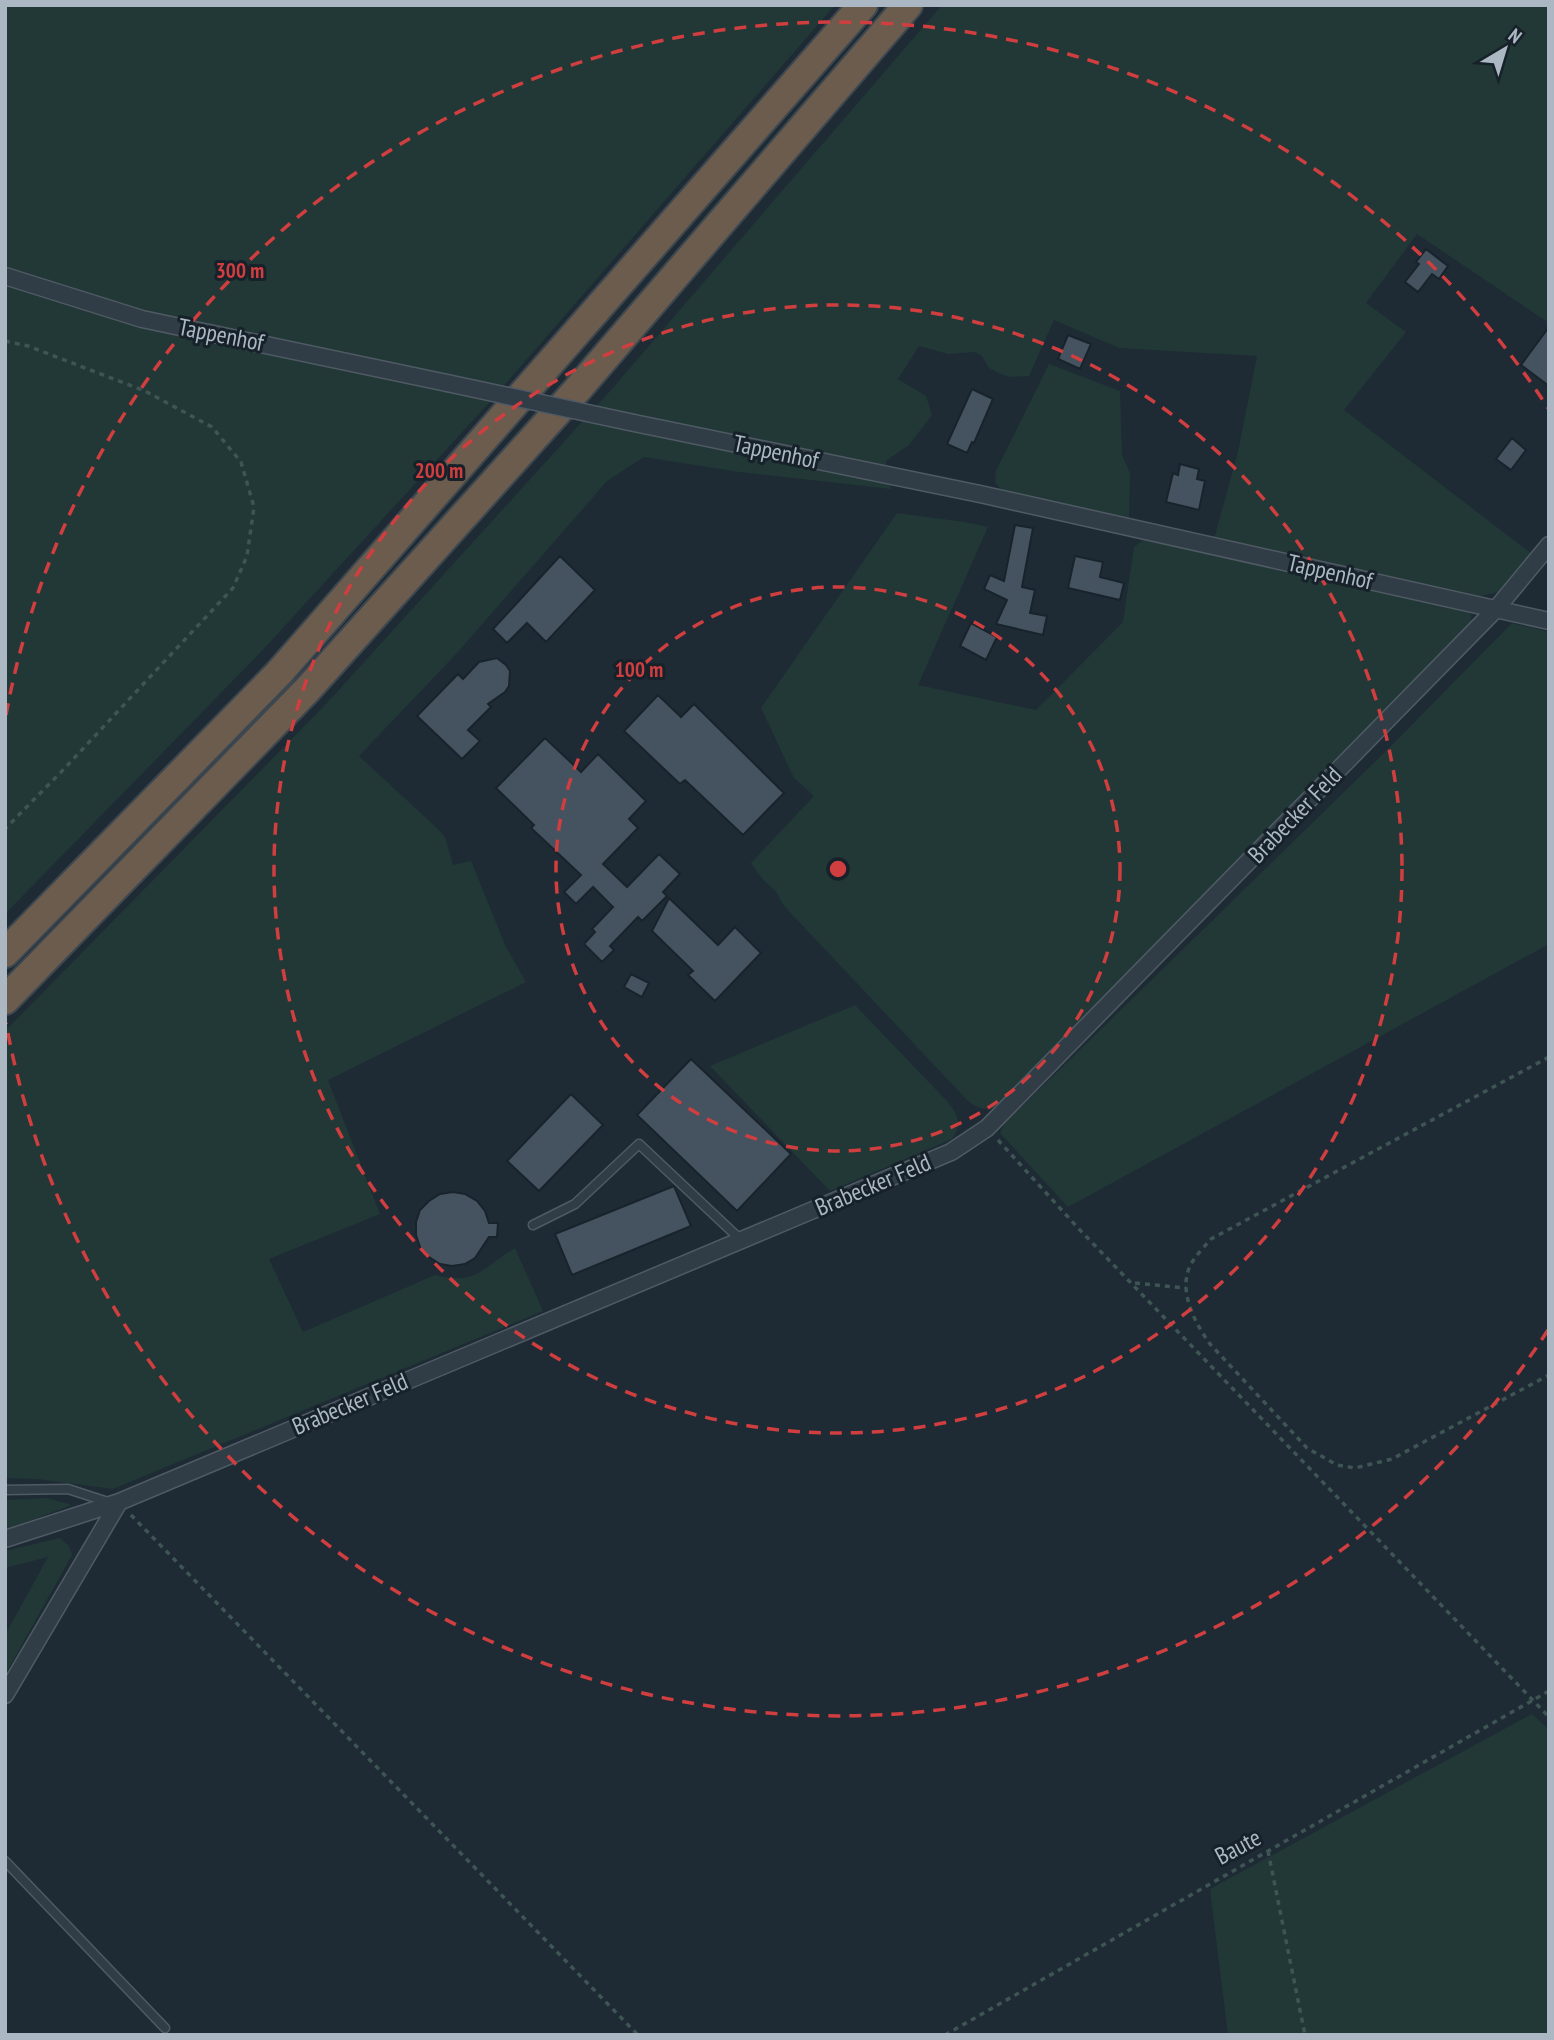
<svg xmlns="http://www.w3.org/2000/svg" width="1554" height="2040" font-family="'PT Sans Narrow',sans-serif">
<style>
.green{fill:#213836}
.building{fill:#44535f;stroke:#19232c;stroke-width:2}
.lines{fill:none;stroke-linecap:round;stroke-linejoin:round}
.lane-casing{stroke:#4f5a64;stroke-width:11}
.street-casing{stroke:#4f5a64;stroke-width:19}
.highway-casing{stroke:#3c4750;stroke-width:32}
.path{stroke:#3f5554;stroke-width:3.5;stroke-dasharray:5 5;stroke-linecap:butt}
.lane{stroke:#313d46;stroke-width:8}
.street{stroke:#313d46;stroke-width:16}
.highway{stroke:#6c5c4e;stroke-width:28}
.street-bridge-casing{stroke:#4f5a64;stroke-width:19;stroke-linecap:butt}
.street-bridge{stroke:#313d46;stroke-width:16}
.ring{fill:none;stroke:#d03e3f;stroke-width:3.5;stroke-dasharray:12 9}
.labels{text-anchor:middle;stroke-width:6;stroke-linejoin:round;paint-order:stroke}
.street-label{font-size:24px;fill:#abb8c3;stroke:#17212a}
.centre{fill:#d03e3f;stroke:#17212a;stroke-width:3.5}
.ring-label{font-size:21px;text-anchor:middle;font-weight:bold;fill:#d03e3f;stroke:#17212a;stroke-width:6;stroke-linejoin:round;paint-order:stroke}
</style>
<rect width="100%" height="100%" fill="#1e2b35"/>
<path class="green" d="M5 5H835L488 404 260 653 5 914Z
M942 5H1549V323L1417 234 1366 303 1406 332 1344 410 1532 554 1498 592 1477 597 1214 539 1238 452 1257 356 1119 348 1054 320 1029 376 1010 377 1001 374 989 368 982 356 975 352 948 354 919 346 898 379 926 396 932 415 909 445 886 461 891 489 739 472 644 457 607 481 458 652 359 756 439 830 445 837 453 865 471 861 506 947 526 982 328 1080 380 1214 269 1259 303 1332 435 1275C477 1286 483 1267 515 1248L543 1311 113 1489 37 1479 5 1478V1031L327 703 611 390Z
M1049 364 1120 391 1122 455 1130 473 1129 521 1003 492 995 482 996 471Z
M897 513 965 522 988 527 918 685 1036 710 1123 622 1134 547 1147 537 1467 610 1471 615V624L995 1108C984 1110 977 1108 968 1101L784 906 775 890 763 880 751 863 814 796 794 778 761 708Z
M1512 623 1549 632V944L1068 1207 1000 1133 1005 1123 1388 749Z
M855 1005 947 1101C958 1114 963 1124 952 1139L830 1191 710 1066Z
M47 1498 72 1505 5 1530V1500Z
M60 1538 69 1546 72 1555 5 1675V1635L48 1557 5 1568V1551Z
M1532 1714 1549 1730V2035H1228L1210 1889Z"/>
<path class="building" d="M1426 249 1448 266 1439 279 1432 274 1418 292 1405 282 1419 264 1416 262Z
M1549 327V386L1521 365Z
M1068 335 1091 344 1080 369 1058 359Z
M972 389 993 399 974 443 972 442 967 453 947 444Z
M1512 438 1526 450 1511 470 1496 459Z
M1180 464 1199 469 1197 479 1205 481 1199 510 1166 502 1173 473 1178 475Z
M1015 525 1033 528 1022 587 1035 590 1030 613 1047 616 1043 635 996 624 1007 600 984 589 990 575 1004 581Z
M560 556 595 590 546 642 527 623 507 643 493 629Z
M1075 556 1103 562 1100 577 1124 583 1120 600 1068 588Z
M971 623 997 637 986 660 960 646Z
M497 658 506 665 510 671 509 686 505 692 488 704 491 707 468 730 480 741 462 759 417 716 458 674 463 679 479 662Z
M658 695 681 717 694 704 784 793 743 835 685 780 680 784 624 731Z
M545 738 581 772 598 754 646 801 629 819 638 828 603 864 627 887 659 854 680 874 663 892 667 896 642 921 638 917 610 946 614 950 602 962 584 944 595 932 592 929 613 907 593 887 576 904 564 892 581 875 531 828 534 825 496 788Z
M669 898 718 945 735 927 761 953 715 1001 688 975 693 971 652 931Z
M631 974 649 983 642 997 624 987Z
M691 1059 791 1154 737 1211 637 1115Z
M571 1094 603 1125 539 1191 507 1161Z
M674 1186 691 1226 572 1275 555 1234Z
M453 1192 465 1194 477 1201 485 1211 489 1223H498L497 1237H489L475 1258 465 1264 452 1266 440 1264 429 1257 420 1247 416 1235V1222L420 1210 429 1201 440 1194Z"/>
<g class="lines">
<g class="lane-casing">
<path id="lane" d="M533 1225 575 1204 639 1144 742 1241
M5 1490 68 1489 111 1503
M5 1861 165 2028"/>
</g>
<g class="street-casing">
<path id="street" d="M5 276 142 319 447 383
M634 423 980 494 1549 621
M5 1539 119 1502 951 1152 987 1128 1496 609 1549 545
M5 1695 119 1502"/>
</g>
<g class="highway-casing">
<path id="highway" d="M5 953 279 673 863 5
M5 1000 307 690 577 390 908 5"/>
</g>
<path class="path" d="M5 341 28 346 145 391 212 427 241 462 254 507 247 556 233 588 64 769 5 829
M1549 1057 1211 1239C1204 1247 1195 1256 1190 1266 1178 1292 1195 1323 1210 1344L1307 1448 1337 1465 1355 1468 1392 1459 1549 1375
M998 1140 1078 1228 1549 1717
M1135 1283 1186 1288
M131 1515 638 2035
M1268 1851 1305 2035
M945 2035 1549 1691"/>
<use href="#lane" class="lane"/>
<use href="#street" class="street"/>
<use href="#highway" class="highway"/>
<g class="street-bridge-casing">
<path id="street-bridge" d="M447 383 634 423"/>
</g>
<use href="#street-bridge" class="street-bridge"/>
</g>
<g class="ring">
<circle cx="838" cy="869" r="282"/>
<circle cx="838" cy="869" r="564"/>
<path d="M1548 1330A846 846 0 0 1 6 1023M6 715A846 846 0 0 1 1548 408"/>
</g>
<g class="labels">
<g class="street-label">
<text transform="translate(221 335) rotate(11)" y="8">Tappenhof</text>
<text transform="translate(776 452) rotate(12)" y="8">Tappenhof</text>
<text transform="translate(1330 572) rotate(13)" y="8">Tappenhof</text>
<text transform="translate(1295 815) rotate(-46)" y="8">Brabecker Feld</text>
<text transform="translate(873 1185) rotate(-23)" y="8">Brabecker Feld</text>
<text transform="translate(350 1404) rotate(-23)" y="8">Brabecker Feld</text>
<text transform="translate(1238 1847) rotate(-28)" y="8">Baute</text>
</g>
</g>
<circle cx="838" cy="869" r="10" class="centre"/>
<g class="ring-label">
<text x="240" y="278">300 m</text>
<text x="439" y="478">200 m</text>
<text x="639" y="677">100 m</text>
</g>
<rect width="1554" height="2040" fill="none" stroke="#abb8c3" stroke-width="14"/>
<g transform="translate(1505 49) rotate(38)" stroke="#17212a" stroke-width="5" paint-order="stroke">
<path d="M0-5L12 26L0 18L-12 26Z" fill="#abb8c3"/>
<text y="-10" font-size="19" font-weight="bold" text-anchor="middle" fill="#abb8c3">N</text>
</g>
</svg>
